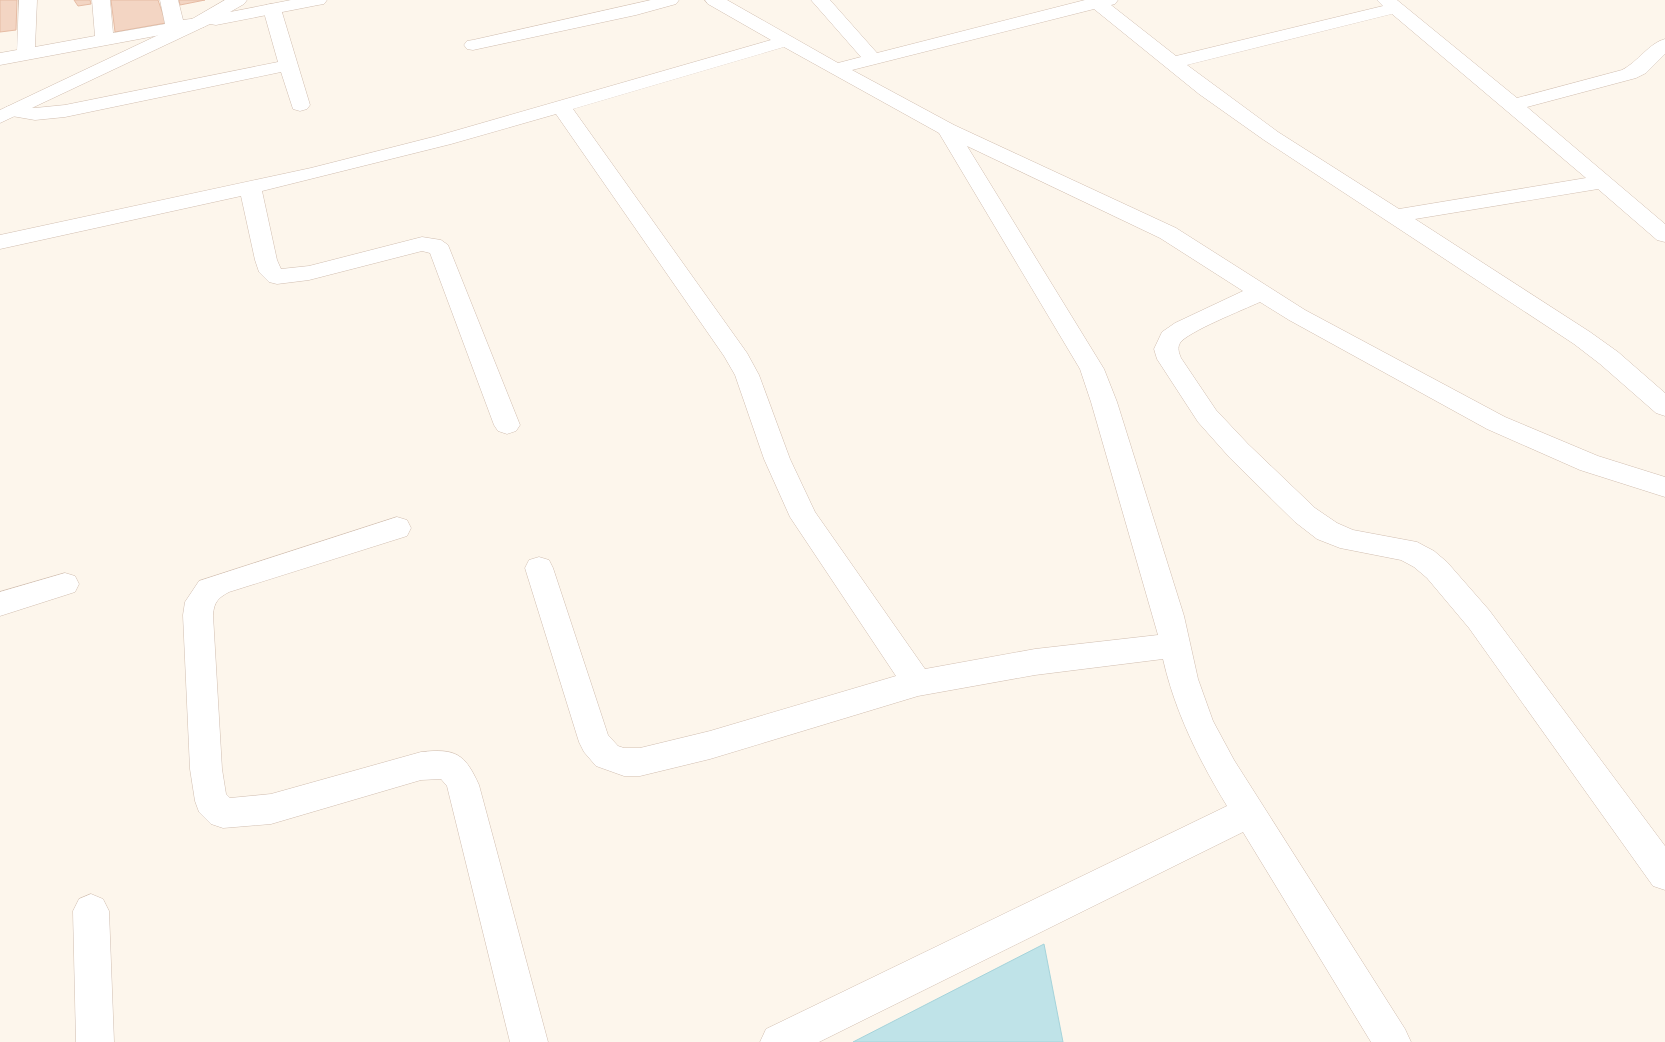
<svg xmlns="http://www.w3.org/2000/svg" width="1665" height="1042" font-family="Figtree,sans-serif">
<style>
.water{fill:#bfe3e8;stroke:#a5d3da}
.building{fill:#f3d5c3;stroke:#e6bba3}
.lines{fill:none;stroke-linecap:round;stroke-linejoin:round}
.minor-casing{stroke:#d1beb0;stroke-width:1}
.tertiary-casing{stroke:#d1beb0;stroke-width:1}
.minor{fill:#fff;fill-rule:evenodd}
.tertiary{fill:#fff;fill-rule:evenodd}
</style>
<rect width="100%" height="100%" fill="#fdf6ec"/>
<path class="water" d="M1044 944 1063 1042H853Z"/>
<path class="building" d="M0 0H17L16 30 0 32Z
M74 0H90L91 4 78 6Z
M111 0H158L166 23 115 32Z
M179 0H205L180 5Z"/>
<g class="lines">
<g class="minor-casing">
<path id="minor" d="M19 0H37L35 47 95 36 92 0H110L113 33 165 24 160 0H178L183 20 198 18 204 19 207 23 204 27 198 28 0 65V53L17 50Z
M651 0H679L676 4 636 15 473 50 467 49 464 45 467 41 473 40Z
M705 0H727L838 63 861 57 811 0H830L877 53 1085 0H1118L1115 4 1111 5 1176 56 1383 6 1377 0H1397L1517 98 1622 70C1638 62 1649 43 1665 39V54L1646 73 1636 78 1527 107 1665 224V242L1657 240 1598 189 1415 219 1590 332 1618 352 1665 393V416L1656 413 1600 364 1574 344 1264 140 1199 94 1094 9 852 70 954 125 1176 228 1305 310 1505 417 1598 456 1665 477V497L1580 470 1487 429 1289 320 1260 302C1245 309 1187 332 1180 343 1177 348 1179 353 1181 358L1216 410 1248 444 1315 508 1337 523 1353 530 1417 542 1434 551 1447 562 1489 610 1665 846V890L1653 886 1469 628 1427 578 1414 567 1401 560 1340 548 1317 539 1295 522 1230 458 1198 422 1157 359 1154 349 1162 332 1175 323 1243 291 1160 238 967 146 1104 369 1117 402 1184 616 1198 679 1213 721 1234 760 1405 1029 1411 1042H1371L1243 832 819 1042H760L766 1029 1227 806C1199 760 1175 712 1163 659L1035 675 918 696 710 759 640 776H624L596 766 584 752 579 742 525 568 529 560 539 557 549 560 553 568 608 735 618 746 624 748H640L710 731 896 676 790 517 764 459 735 375 724 356 556 114 451 144 262 191 277 260 281 269 309 266 422 237 441 240 448 245 520 425 516 431 507 434 498 431 494 425 430 253 422 251 309 280 277 284 269 282 259 272 255 260 241 196 0 249V235L311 168 437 136 771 40 708 4ZM1392 14 1586 178 1399 209 1278 132 1187 65ZM784 47 939 133 1080 369 1091 402 1158 635 1035 649 925 669 815 512 790 459 759 375 747 353 573 109Z
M272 4 278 5 281 9 310 105 307 109 300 111 293 109 281 72 65 117 35 120 6 115 3 111 6 107 13 105 35 108 65 105 278 62 263 9 266 5Z
M397 517 407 520 411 528 407 536 229 592C218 598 214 602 213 615L222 769 226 794 230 798 271 794 421 752C456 748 465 754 479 785L548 1042H510L447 786 441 779 421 780 271 824 223 828 211 824 199 812 195 801 190 769 183 615 185 602 199 581Z
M65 573 75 576 79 584 75 592 0 616V592Z
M91 894 103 899 109 911 114 1042H76L73 911 79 899Z"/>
</g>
<g class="tertiary-casing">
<path id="tertiary" d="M225 0H247L244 4 230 12 291 0H327L324 4 318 5 216 25 210 24 0 123V110L192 19Z"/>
</g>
<use href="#minor" class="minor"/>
<use href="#tertiary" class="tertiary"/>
</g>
</svg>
